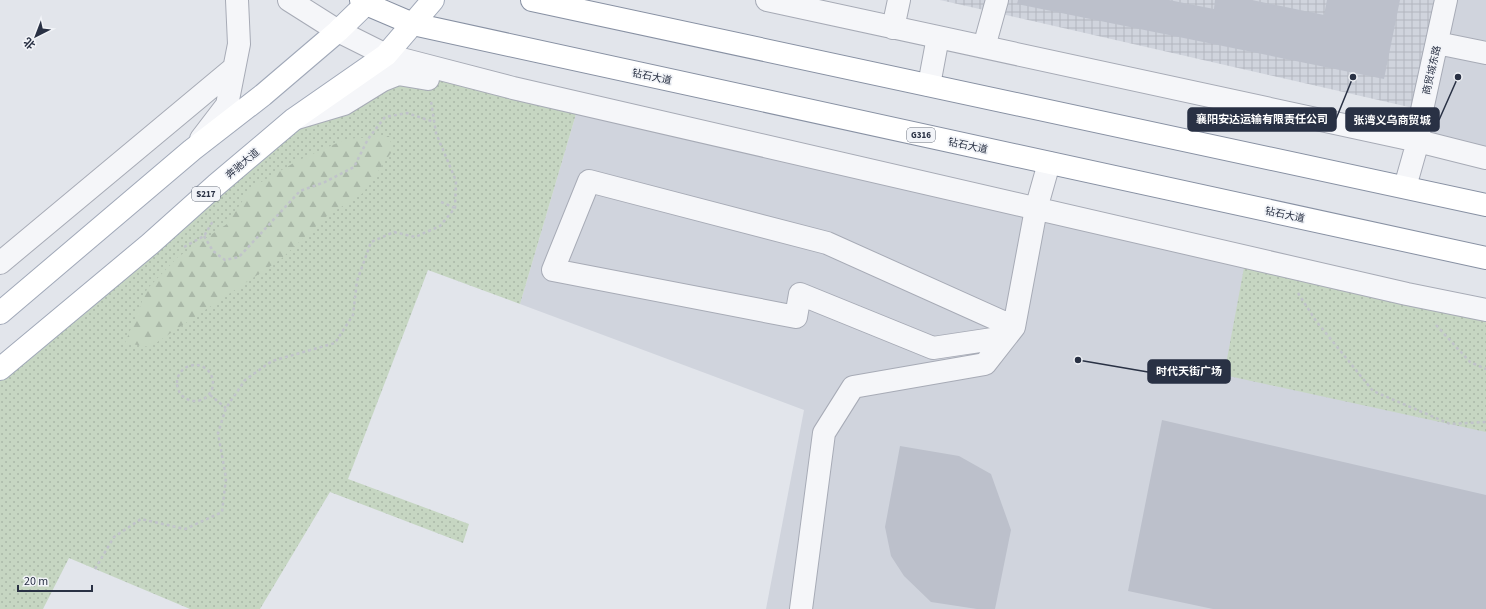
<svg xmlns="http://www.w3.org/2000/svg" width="1486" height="609" font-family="'Source Sans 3','Noto Sans SC',sans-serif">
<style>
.built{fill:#d0d4dd}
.industrial{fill:url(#industrial-grid)}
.green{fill:url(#green-dots)}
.forest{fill:url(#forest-firs)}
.building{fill:#bcc0cb}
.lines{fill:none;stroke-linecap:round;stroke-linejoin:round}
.minor-casing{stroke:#a7abb6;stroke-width:24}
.major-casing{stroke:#a0a8b8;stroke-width:24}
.highway-casing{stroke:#8891a3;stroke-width:24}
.path{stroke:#c0c3ca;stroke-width:2.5;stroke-dasharray:3 3;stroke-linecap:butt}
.minor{stroke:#f5f6f9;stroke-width:22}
.major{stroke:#fff;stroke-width:22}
.highway{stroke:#fff;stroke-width:22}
.labels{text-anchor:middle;stroke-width:3.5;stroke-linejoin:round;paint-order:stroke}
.shield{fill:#f2f4f8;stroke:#656c7a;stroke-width:1}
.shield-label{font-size:9px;font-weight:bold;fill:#293144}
.street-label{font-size:10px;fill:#293144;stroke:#f2f4f8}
.leader{fill:none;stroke:#293144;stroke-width:1.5}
.callout-dot{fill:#293144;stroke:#f2f4f8;stroke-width:1.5}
.callout{fill:#293144;stroke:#293144;stroke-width:1.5}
.callout-label{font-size:11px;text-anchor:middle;font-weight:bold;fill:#fff}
</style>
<defs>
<pattern id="industrial-grid" width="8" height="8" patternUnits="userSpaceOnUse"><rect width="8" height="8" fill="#d0d4dd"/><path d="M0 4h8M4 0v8" fill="none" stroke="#b3b6bf"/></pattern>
<pattern id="green-dots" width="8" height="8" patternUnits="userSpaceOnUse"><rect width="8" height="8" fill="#c6d6c2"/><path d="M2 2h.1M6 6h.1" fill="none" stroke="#aab8a8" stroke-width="1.8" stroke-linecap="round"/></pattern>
<pattern id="forest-firs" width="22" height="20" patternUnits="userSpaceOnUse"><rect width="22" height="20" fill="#c6d6c2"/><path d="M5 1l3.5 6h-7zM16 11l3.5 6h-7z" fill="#aab8a8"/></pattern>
</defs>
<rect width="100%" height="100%" fill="#e2e5eb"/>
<path class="built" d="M1446 0H1486V158L1418 141Z
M579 104 1486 310V609H766L804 410 520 304Z"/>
<path class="industrial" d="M940 0H1446L1422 110Z"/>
<path class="green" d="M398 74 513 88 579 104 520 304 428 270 348 479 469 524 463 543 330 492 260 609H190L69 558 43 609H0V369L294 119Z
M1246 257 1486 309V432L1224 375Z"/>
<path class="forest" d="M389 136 393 150 363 193 327 216 281 259 150 347 125 343 147 289 178 257 227 224 251 188 297 161 346 139Z"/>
<path class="building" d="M1018 0H1169L1214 9 1215 0H1252L1324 15 1327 0H1400L1384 79 1017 4Z
M1162 420 1486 495V609H1213L1128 591Z
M900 446 959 456 991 474 1011 530 995 609H977L931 602 904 576 891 556 885 527Z"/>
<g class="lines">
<g class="minor-casing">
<path id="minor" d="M289 0 338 31 386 55 513 88 1407 294 1486 310
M767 0 1418 141 1486 158
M893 28 899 0
M1437 43 1486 53
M984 47 997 0
M929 85 938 37
M297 118 344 104 383 80 398 74 428 79
M201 139 227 105 239 44 237 0
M1405 187 1418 141 1422 110 1446 0
M0 263 234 68
M1006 337 933 348 800 294 796 317 553 270 589 181 827 243 1014 327
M801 609 824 433 853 387 985 364 1014 327 1036 209 1049 163"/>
</g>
<g class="major-casing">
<path id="major" d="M0 313 192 150 263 95 338 31 370 0
M0 369 150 244 216 185 294 119 386 55 433 0"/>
</g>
<g class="highway-casing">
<path id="highway" d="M361 0 366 4 413 24 1486 258
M532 0 1486 205"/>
</g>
<path class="path" d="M441 202 455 208
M204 236 213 251 225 260 239 257 300 191 325 182 354 167 368 139 385 117 407 113 434 122
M184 247 204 236 213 221
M1298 293 1316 321 1373 391 1450 424 1486 422
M1436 325 1470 362 1486 369
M177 383a18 18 0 1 1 36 0a18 18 0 1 1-36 0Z
M210 395 226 408
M95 569 114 537 141 519 185 529 222 512 226 478 218 433 226 408 245 380 272 361 335 343 353 315 357 281 371 242 394 232 415 237 440 226 455 208 456 181 436 133 431 101"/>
<use href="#minor" class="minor"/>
<use href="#major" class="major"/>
<use href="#highway" class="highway"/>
</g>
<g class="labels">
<g class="shield">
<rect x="907" y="128" width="28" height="14" rx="3"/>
<rect x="192" y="187" width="28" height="14" rx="3"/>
</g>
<g class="shield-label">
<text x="921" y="138">G316</text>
<text x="206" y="197">S217</text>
</g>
<g class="street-label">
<text transform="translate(1431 70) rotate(-77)" y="4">商贸城东路</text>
<text transform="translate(652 76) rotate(12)" y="4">钻石大道</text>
<text transform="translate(968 145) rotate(12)" y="4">钻石大道</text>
<text transform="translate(242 163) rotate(-40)" y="4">奔驰大道</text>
<text transform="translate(1285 214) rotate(12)" y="4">钻石大道</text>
</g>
</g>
<path class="leader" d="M1353 77L1336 119M1458 77L1439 120M1078 360L1148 372"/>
<g class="callout-dot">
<circle cx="1353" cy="77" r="4"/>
<circle cx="1458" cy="77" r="4"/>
<circle cx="1078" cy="360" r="4"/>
</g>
<g class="callout">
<rect x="1188" y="108" width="148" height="23" rx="4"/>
<rect x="1346" y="108" width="93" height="23" rx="4"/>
<rect x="1148" y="360" width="82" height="23" rx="4"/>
</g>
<g class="callout-label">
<text x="1262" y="123">襄阳安达运输有限责任公司</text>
<text x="1392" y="124">张湾义乌商贸城</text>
<text x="1189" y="375">时代天街广场</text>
</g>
<g transform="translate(36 36) rotate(222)" stroke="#f2f4f8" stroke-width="3" paint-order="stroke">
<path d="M0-3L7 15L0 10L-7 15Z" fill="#293144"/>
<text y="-6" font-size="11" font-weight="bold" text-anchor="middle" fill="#293144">北</text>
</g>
<path d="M18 585v6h74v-6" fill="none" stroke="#293144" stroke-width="2"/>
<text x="24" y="585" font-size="12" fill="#293144" stroke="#f2f4f8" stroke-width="3" paint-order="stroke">20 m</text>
</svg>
